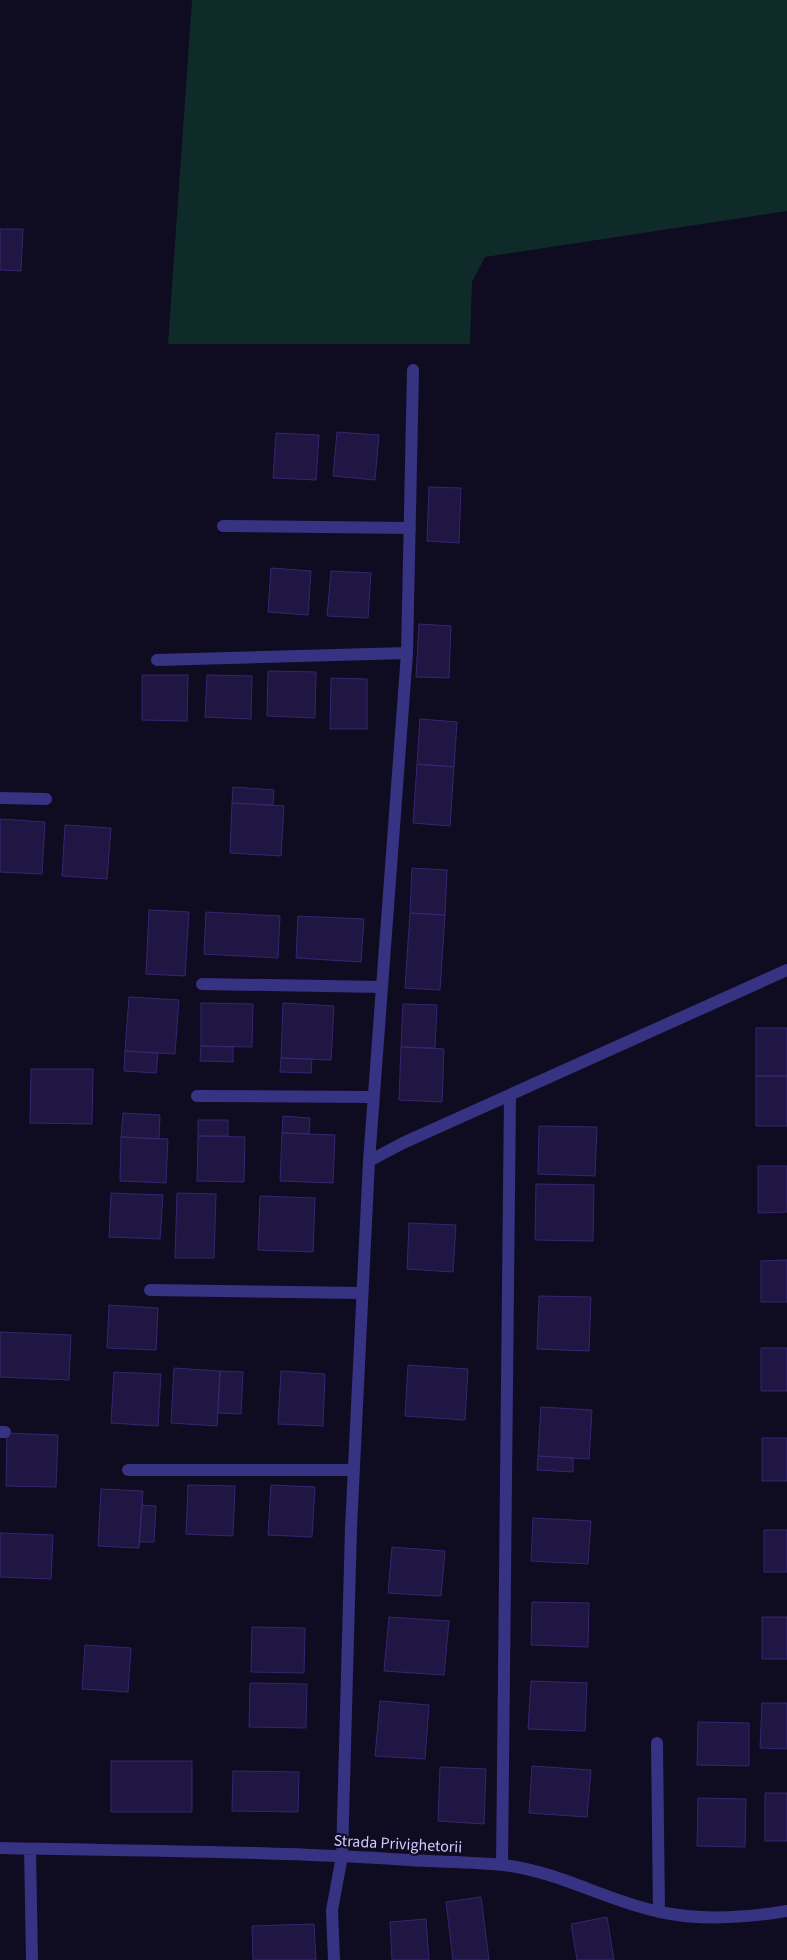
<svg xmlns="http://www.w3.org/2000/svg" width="787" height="1960" font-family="'Source Sans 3',sans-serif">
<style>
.green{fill:#0e2b2a}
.building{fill:#1f1643;stroke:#352671}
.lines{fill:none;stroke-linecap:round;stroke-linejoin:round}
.street{stroke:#363383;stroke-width:12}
.labels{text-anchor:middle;stroke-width:4.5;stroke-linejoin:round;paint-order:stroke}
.street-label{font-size:16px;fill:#d1cbff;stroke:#0f0b21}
</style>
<rect width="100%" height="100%" fill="#0f0b21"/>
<path class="green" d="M192 0H787V211L485 257 472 282 470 344H168Z"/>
<path class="building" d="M0 229H23L21 271 0 270Z
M337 432 379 435 375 480 333 476Z
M276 433 319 435 316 480 273 478Z
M429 487 461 488 459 543 427 541Z
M271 568 311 571 308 615 268 612Z
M331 571 371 573 368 618 327 616Z
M419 624 451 626 449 678 416 677Z
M268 671 316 672 315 718 267 716Z
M142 675H188L187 721 142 720Z
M207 675 252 676 251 719 205 717Z
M331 678 367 679V729H330Z
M420 719 457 722 454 767 417 764Z
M417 764 454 767 450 826 413 823Z
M233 787 274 790 273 805 232 803Z
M232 803 284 806 281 856 230 853Z
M0 819 45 822 42 874 0 872Z
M65 825 111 828 107 879 62 876Z
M412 868 447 870 445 915 410 913Z
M149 910 189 912 185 976 146 974Z
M206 912 280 916 278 958 204 954Z
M410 913 445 915 440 990 405 988Z
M298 916 364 919 361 962 296 958Z
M129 997 179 1000 175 1054 125 1051Z
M201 1003 253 1004 252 1047 201 1046Z
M283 1003 334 1006 331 1060 281 1058Z
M403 1004 437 1005 435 1048 401 1047Z
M756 1028H787V1076H756Z
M201 1046 233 1047V1062L200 1061Z
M401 1047 444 1049 442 1102 399 1100Z
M125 1051 158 1053 156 1073 124 1071Z
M281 1058 312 1059 311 1073 280 1072Z
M31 1069H93L92 1124 30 1123Z
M756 1076H787V1126H756Z
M123 1113 160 1115 159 1139 121 1137Z
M283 1116 310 1118 309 1134 282 1133Z
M198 1120H228V1136H198Z
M539 1126 597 1127 595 1176 538 1174Z
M282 1133 335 1135 333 1183 280 1181Z
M198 1136 245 1137 244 1182 197 1181Z
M121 1137 168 1139 166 1183 120 1181Z
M758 1166H787V1212L758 1213Z
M536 1184 594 1185 593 1241 535 1240Z
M111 1193 163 1195 160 1239 109 1237Z
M177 1193 216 1194 214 1258H175Z
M260 1196 315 1198 313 1252 258 1250Z
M409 1223 456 1225 453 1272 407 1269Z
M787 1260V1302H761V1261Z
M539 1296 591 1297 589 1351 537 1349Z
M109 1305 158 1308 156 1350 107 1348Z
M0 1332 71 1335 69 1380 0 1377Z
M761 1348H787V1391H761Z
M408 1365 468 1369 465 1420 405 1416Z
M174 1368 220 1371 217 1426 171 1423Z
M220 1371 243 1372 241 1414 218 1413Z
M281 1371 325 1374 323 1426 278 1424Z
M114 1372 161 1374 158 1426 111 1423Z
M541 1407 592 1410 589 1459 538 1456Z
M7 1433 58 1435 56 1487 6 1486Z
M762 1438H787V1481H762Z
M538 1456 573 1458V1472L537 1470Z
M188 1485 235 1486 233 1536 186 1534Z
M271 1485 315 1487 312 1537 268 1535Z
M101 1489 143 1491 139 1548 98 1546Z
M142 1505 156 1506 154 1542H139Z
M533 1518 591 1521 588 1564 531 1561Z
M764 1530H787V1572H764Z
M0 1533 53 1535 51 1579 0 1577Z
M392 1547 445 1551 441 1596 388 1593Z
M532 1602 589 1603 588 1647 531 1645Z
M389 1617 449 1621 444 1675 384 1671Z
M762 1617H787V1659H762Z
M252 1627 305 1628 304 1673 251 1672Z
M85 1645 131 1648 128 1692 82 1689Z
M531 1681 587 1683 585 1731 528 1729Z
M250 1683 307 1684 306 1728 249 1727Z
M380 1701 429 1705 425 1759 375 1756Z
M762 1703H787V1749L760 1748Z
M698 1722 749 1723V1766L697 1765Z
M111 1761H192V1812H111Z
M532 1766 591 1770 587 1817 529 1813Z
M440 1767 486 1769 484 1824 438 1821Z
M233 1771 299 1772 298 1812 232 1811Z
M765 1793H787V1841H765Z
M698 1798 746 1799 745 1847 697 1846Z
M481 1897 489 1960H453L446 1902Z
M607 1917 614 1960H577L571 1924Z
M426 1919 429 1960H392L390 1922Z
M314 1924 316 1960H253L252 1926Z"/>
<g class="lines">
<path class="street" d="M223 526 410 528
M157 660 407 653
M0 798 46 799
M202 984 382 987
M197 1096 373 1097
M369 1161 403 1143 787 970
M150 1290 362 1293
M0 1432H5
M128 1470H354
M657 1743 659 1912
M0 1848C136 1851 272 1851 408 1860 439 1862 472 1862 503 1865 561 1872 606 1901 660 1912 702 1921 745 1918 787 1911
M30 1849 32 1960
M502 1865 510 1095
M334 1960 332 1910 342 1856 351 1528 369 1161 407 653 413 370"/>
</g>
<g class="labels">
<g class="street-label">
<text transform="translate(398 1843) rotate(3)" y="6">Strada Privighetorii</text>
</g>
</g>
</svg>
